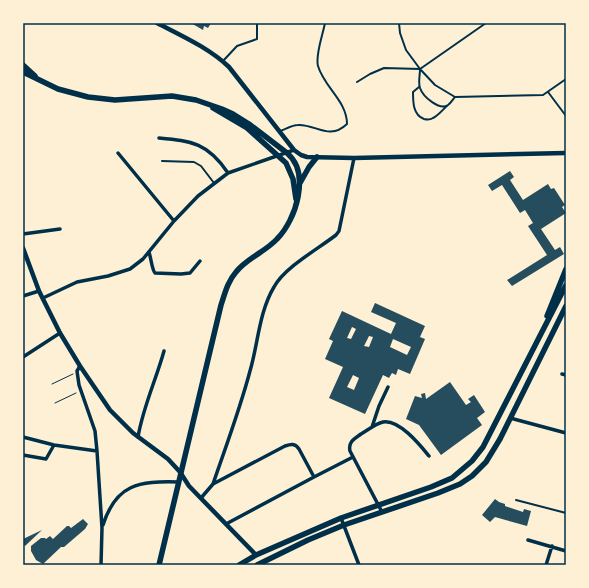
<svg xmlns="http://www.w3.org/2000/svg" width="589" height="588" font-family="Helvetica,sans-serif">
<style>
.building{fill:#264d5e;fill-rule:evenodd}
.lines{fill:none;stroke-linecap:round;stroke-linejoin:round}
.path{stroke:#003049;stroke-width:1}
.service{stroke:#003049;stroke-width:2}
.minor{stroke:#003049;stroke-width:3.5}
.tertiary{stroke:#003049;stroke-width:4.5}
.primary{stroke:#003049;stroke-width:5.5}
.neatline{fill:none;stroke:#003049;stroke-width:1.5}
</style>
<rect width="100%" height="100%" fill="#fdf0d5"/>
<path class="building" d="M191 23H211L208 28 204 26 203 30Z
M510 171 514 177 510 180 523 200 548 184 551 189 554 188 565 205 562 207 566 213 541 229 555 250 560 247 564 254 512 286 507 280 547 255 528 226 533 223 525 210 520 213 502 185 492 191 488 185Z
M375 303 425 326 420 337 425 339 410 374 398 369 396 375 392 373 389 378 383 375 365 414 329 398 343 367 325 359 333 341 329 339 342 311 391 334 396 323 371 312ZM352 327 356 329 351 339 347 338ZM369 336 373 337 369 347 364 346ZM393 339 411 347 407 355 390 347ZM353 375 359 378 354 390 347 387Z
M450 382 466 405 471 402 468 399 474 395 485 412 477 418 482 425 441 455 419 425 406 419 415 396 422 398 421 394 425 393 426 399Z
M495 499 499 502 505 504V506L523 512 524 509 531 511 527 526 495 517 490 522 482 515Z
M83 519 88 524 85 529 64 547H61L43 564 36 560 31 551V546L41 538H45L46 539 50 536 53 539 67 526H69L71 528Z
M42 530 25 546 23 543V539Z"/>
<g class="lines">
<path class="path" d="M52 384 73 374
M55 403 76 393"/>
<path class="service" d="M399 23 400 33 406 50 420 69 435 85 455 97 543 95 566 79
M223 61 237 46 257 39V23
M420 69C420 75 418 83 420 88 423 97 440 111 448 105 451 103 453 99 455 97
M357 82 370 74 384 68 420 69 486 23
M419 87 413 92C413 102 413 115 424 119 428 120 430 120 433 118 439 115 443 109 448 105
M548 92 566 116
M280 131C286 129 292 125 298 125 316 124 329 141 347 124 347 101 324 87 318 66 315 55 323 34 325 23
M162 161 194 162 201 166 214 183
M516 500 566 513"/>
<path class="minor" d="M159 138C192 141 208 143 228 173
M118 153 174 221
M23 234 60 229
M149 252C151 258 152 270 155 273L181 274 190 273 200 261
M23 296 39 291
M43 298 77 282 108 276 130 269 143 259 174 221 198 196 228 173 294 150
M23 357 60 333
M80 366 77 371 79 385 95 431 97 451 102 528 101 565
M562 374 566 375
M510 418 566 433
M372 427 379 406 388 387
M23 437 54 445 97 451
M138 437C143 407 156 380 164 351
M23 455 46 459 54 445
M213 484C226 446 240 409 250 371 258 344 259 312 274 287 285 267 318 249 336 235L339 231 354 158
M201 498 213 484 285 446C291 444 295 443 299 449L314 477 353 457
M382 512 350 451C348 442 354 439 361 434 368 430 375 424 383 422 399 419 420 445 429 456
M341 518 359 565
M226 524 314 477
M103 525C116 484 139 481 178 482
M528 540 566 551
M546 565 552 546"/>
<path class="tertiary" d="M157 23C182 36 209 48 229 67L294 150 301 155 307 157 354 158 566 153
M23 248 39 291 60 333 80 366 110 410 133 433 168 459 180 472 189 486 256 555"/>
<path class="primary" d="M23 65 35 76
M23 72 58 89 88 97 115 100 172 96 196 100 222 109 233 114 249 124 287 153C311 173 296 220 277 239 265 252 247 258 236 272 228 281 225 293 221 305L159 565
M213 108 247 128 286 163 293 179 296 199
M300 183 309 167 317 157
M547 316 566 269
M239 565 256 555 341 518 431 487 452 478 472 461 483 447 566 285
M257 565 308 540 344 525 438 493 460 484 472 476 486 462 500 439 566 306"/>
</g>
<rect width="589" height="588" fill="none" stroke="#fdf0d5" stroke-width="48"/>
<rect x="24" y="24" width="541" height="540" class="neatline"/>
</svg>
